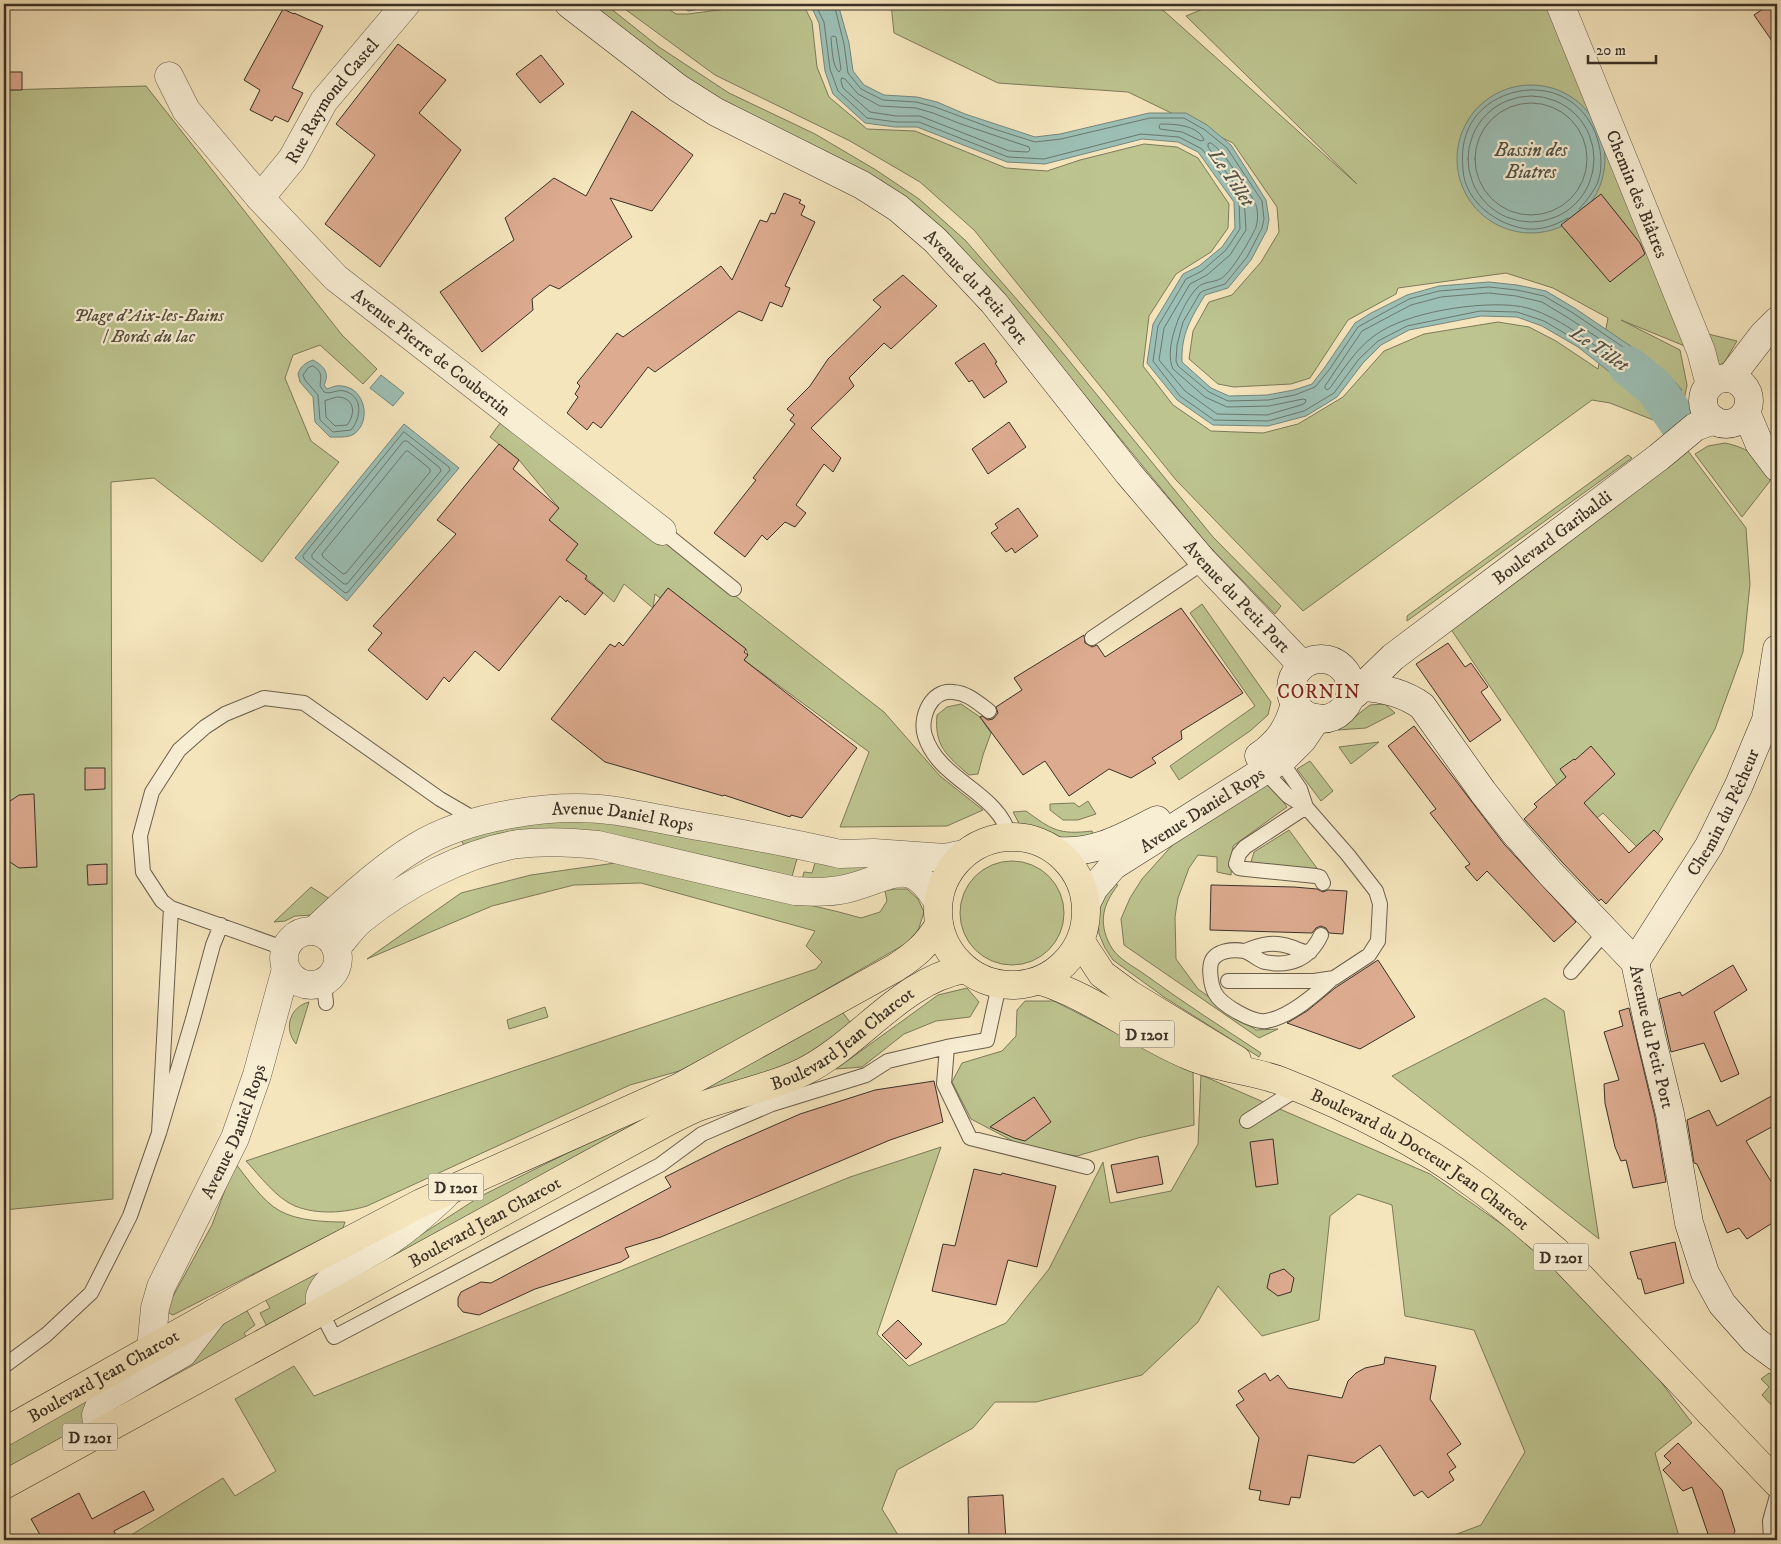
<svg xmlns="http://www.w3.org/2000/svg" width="1781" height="1544" font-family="'IM FELL DW Pica',serif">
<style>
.green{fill:#bdc48f;stroke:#7c7a5a}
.water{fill:#9cbfb5;stroke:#75867c}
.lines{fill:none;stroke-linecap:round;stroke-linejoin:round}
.shore{stroke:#6b786e;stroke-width:1}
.river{stroke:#9cbfb5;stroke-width:40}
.building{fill:#ddab90;stroke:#3a3126}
.lane-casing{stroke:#695e4c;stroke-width:16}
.street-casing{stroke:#695e4c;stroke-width:29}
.secondary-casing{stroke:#3a3126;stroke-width:29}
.primary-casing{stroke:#3a3126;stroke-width:29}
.lane{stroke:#f8eed4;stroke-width:14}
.street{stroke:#f8eed4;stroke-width:28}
.secondary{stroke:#f8eed4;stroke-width:28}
.primary{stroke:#f5e5bd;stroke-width:28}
.labels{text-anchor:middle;stroke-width:4.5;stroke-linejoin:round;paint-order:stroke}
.shield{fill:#f8eed4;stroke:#736a5a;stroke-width:1}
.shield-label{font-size:16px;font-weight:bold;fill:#3a3126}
.street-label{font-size:18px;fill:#3a3126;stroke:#f8eed4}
.park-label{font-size:18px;font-style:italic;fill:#544e3b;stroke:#f8eed4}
.water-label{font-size:19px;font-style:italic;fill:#52544a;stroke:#f8eed4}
.neighbourhood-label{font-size:19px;letter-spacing:1px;fill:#7a1f14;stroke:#f8eed4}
</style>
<rect width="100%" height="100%" fill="#f5e5bd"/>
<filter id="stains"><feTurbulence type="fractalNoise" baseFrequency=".004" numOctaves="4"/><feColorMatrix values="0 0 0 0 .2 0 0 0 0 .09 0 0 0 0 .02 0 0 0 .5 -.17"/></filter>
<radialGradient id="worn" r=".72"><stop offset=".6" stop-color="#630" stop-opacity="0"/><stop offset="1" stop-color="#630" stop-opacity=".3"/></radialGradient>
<path class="green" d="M590 4H605L659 47 729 93 815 134 876 170 919 199 965 240 1053 341 1213 537 1281 606 1275 614 1206 543 1018 314 945 232 892 188 829 154 725 104 659 62Z
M618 4H661L676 14H688L726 9 736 4H803L812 22 817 67 829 97 867 129 915 131 1006 168 1047 171 1080 160 1144 144 1177 147 1198 158 1229 204 1228 228 1211 252 1176 274 1149 316 1143 366 1173 405 1211 431 1263 433 1298 424 1343 397 1384 351 1424 334 1498 322 1529 327 1556 341 1598 369 1608 318 1553 288 1506 273 1398 288 1396 294 1348 320 1310 378 1291 384 1234 387 1218 384 1189 359 1193 331 1209 302 1232 295 1261 262 1279 232 1277 207 1233 143 1128 92 998 83 894 33 891 4H1150L1164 11 1357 184 1186 16 1215 4H1550L1692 349 1621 320 1680 350 1687 385 1681 415 1666 425 1610 403 1592 400 1303 611 1176 480 974 230 920 182 850 141 715 75Z
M146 86 342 335 377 369 363 384 320 345 293 355 285 378 311 441 339 462 262 562 154 478 111 482 113 1199 4 1210V90Z
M1704 333 1737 341 1724 363 1717 366Z
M503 419 688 559 884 712 940 776 983 810 947 826 840 827 869 752 744 660 748 655 746 649 668 588 660 598 655 594 653 608 624 584 614 602 565 560 578 544 549 520 558 507 519 460 490 437Z
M1725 443C1748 448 1763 457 1770 481L1742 517 1695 454 1708 446Z
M1688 451 1746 528 1750 584 1743 652 1715 729 1646 856 1603 813 1592 822 1557 785 1450 628Z
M1628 455 1632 458 1407 621V616Z
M1202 604 1271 702 1268 715 1250 731 1179 780 1170 766 1255 706 1190 613Z
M961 704 980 717 991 733 983 755 978 774 969 775C947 756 934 746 937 715L947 707Z
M1385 704 1395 713 1366 728 1338 730 1370 705Z
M1379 742 1351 764 1339 747Z
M1310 761 1333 791 1321 801 1297 769Z
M1268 781 1287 807 1233 846 1231 875 1217 872V857L1198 855 1189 868 1178 898 1175 917 1176 959 1198 989 1256 1030 1278 1029 1259 1038 1124 945 1121 919 1130 898 1142 879 1176 841Z
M1088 801 1096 814 1078 820H1063L1050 810V804L1074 803 1079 807Z
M1026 811C1052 830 1059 835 1092 831L1095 838C1081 840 1068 841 1055 838 1043 835 1033 829 1021 827L1013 812Z
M566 814 798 855 791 880 621 837 464 846 460 837Z
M1289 830 1319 871 1251 862 1254 852Z
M817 856 868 864 869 873 801 884 804 872 812 873Z
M960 913a52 52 0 1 1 104 0a52 52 0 1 1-104 0Z
M615 863 738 888 839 912 861 918 880 912 887 901 885 891 895 889H907L918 899 924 912 918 931 905 944 719 1051 679 1071 630 1085 367 1206C344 1213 318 1215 295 1206 276 1198 260 1176 246 1161L816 969 822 962 806 946 815 931 641 883 574 885 492 906 367 959 461 893 531 875Z
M1111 882 1118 885C1103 904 1098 922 1110 945 1117 959 1135 967 1147 976 1184 1003 1223 1028 1261 1053L1259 1057 1164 997 1113 960 1105 948 1099 934 1098 918V904Z
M311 887 330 899 313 915 295 916 285 921 274 922Z
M967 988 979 1002 970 1017 936 1021 904 1034 862 1067 836 1069 938 995Z
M1545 998 1564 1011 1599 1239 1392 1076Z
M1025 1001H1054L1193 1072 1194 1125 1138 1138 1077 1156 1024 1147 971 1119 952 1082 962 1063 1002 1051 1016 1036 1017 1010Z
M309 1002 296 1044C283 1028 290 1007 309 1002Z
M545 1007 548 1017 509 1029 507 1020Z
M840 1009 850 1022 821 1050 332 1296 342 1277 402 1247 481 1196 652 1111Z
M1201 1075 1430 1174 1523 1239 1615 1321 1692 1423 1655 1453 1680 1540H1441L1481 1525 1525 1452 1474 1330 1405 1316 1392 1205 1358 1194 1330 1216 1319 1320 1262 1336 1218 1286 1198 1322 1142 1375 1036 1402H995L973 1428 897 1470 882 1509 901 1540H123L223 1478 235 1496 276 1471 235 1399 294 1366 314 1396 850 1177 941 1147 877 1334 909 1366 1006 1323 1049 1269 1103 1162 1110 1203 1171 1191 1198 1144Z
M235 1163C248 1179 262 1201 280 1211 298 1221 326 1222 345 1222L343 1228 173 1315 165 1311 212 1225Z
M328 1267 307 1310 270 1332 260 1313 270 1308 265 1299Z
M246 1309 255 1325 244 1333 249 1342 113 1417 112 1410 220 1324Z
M160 1353 89 1430 4 1478V1445Z
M1769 1373 1777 1378V1411L1762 1395 1769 1387 1761 1379Z"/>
<path class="water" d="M671 4H723L689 11Z
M810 4H838L849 43 853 71 864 85 884 95 917 97 937 102 965 114 1035 137 1060 134 1149 113H1186L1207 125 1231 145 1266 200 1269 219 1267 230 1251 260 1228 288 1205 295C1191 318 1181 334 1182 362L1211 388 1229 396 1267 395 1294 390 1312 384 1325 367 1355 323 1371 313 1407 295 1439 286 1489 282 1517 285 1546 291 1576 309 1632 347 1674 381 1682 390 1659 411 1578 347 1542 326 1517 317 1481 316 1409 330 1381 345 1363 363 1337 397 1306 416 1268 426 1213 425 1177 400 1147 363 1153 324 1183 274 1199 266 1222 247 1235 228 1234 202 1198 152 1178 142 1142 139 1045 164 1007 162 917 127H895L865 123 833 94 825 71 819 23Z
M1457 159a74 74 0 1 1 148 0a74 74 0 1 1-148 0Z
M313 360C324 366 330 373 324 385L327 389C332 387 337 385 342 386 365 388 372 421 354 434 348 438 337 437 330 437L315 422 313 397 300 382 298 374C301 366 305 363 313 360Z
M381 375 404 393 393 406 370 388Z
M404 424 459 468 347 601 295 558Z"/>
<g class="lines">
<path class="shore" d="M815 4 824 22 830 69 838 91 867 118 896 122H919L1008 157 1044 159 1141 134 1179 137 1202 149 1239 199 1240 229 1226 250 1202 271 1186 279 1158 326 1153 361 1180 396 1214 420 1268 421 1304 411 1334 393 1359 359 1378 341 1407 326 1480 311 1517 312 1544 321 1581 343 1658 404 1674 391 1671 385 1629 351 1573 313 1544 296 1517 290 1489 287 1439 291 1409 299 1374 318 1358 327 1329 370 1315 387 1295 395 1268 400 1228 401 1209 392 1178 366 1176 361 1177 345 1183 322 1200 293 1203 291 1225 284 1247 257 1262 228 1264 219 1262 201 1227 148 1205 130 1184 118H1150L1061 139 1035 142 994 129 935 107 916 102 883 100 861 89 848 73 844 44 834 4
M833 36 836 37 841 69 839 72C832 66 832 47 831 38Z
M842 78 845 79 858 94 880 106 916 108 933 113 961 124 1029 147 1030 150 1028 152 1009 151 920 116H896L870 112 843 88 841 81Z
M1468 159a63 63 0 1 1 126 0a63 63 0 1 1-126 0Z
M1475 159a56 56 0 1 1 112 0a56 56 0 1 1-112 0Z
M1161 124C1175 124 1198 125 1204 140L1201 141 1182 132 1160 129 1159 126Z
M1211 143C1225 153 1232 168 1242 182 1246 189 1253 197 1256 205 1258 211 1258 221 1256 227 1251 239 1232 271 1222 278 1214 283 1203 281 1197 288 1182 303 1163 349 1173 369L1205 397 1227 407 1269 406 1303 399 1306 400 1305 403 1301 405 1267 415 1217 414 1185 391 1159 360 1164 328 1190 284 1207 275 1230 255 1246 230 1244 197 1208 147V144Z
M1568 218C1556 225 1542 230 1528 229 1498 226 1465 202 1463 170 1462 157 1462 145 1467 132 1480 97 1525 81 1559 95 1590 108 1605 143 1600 174 1598 187 1588 199 1579 209
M1489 293 1516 296 1542 302 1570 319 1625 356 1664 388 1665 391 1660 395H1657C1623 369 1585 333 1546 315 1538 311 1526 307 1517 306 1479 301 1405 312 1374 336 1356 349 1343 370 1330 388L1327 390 1325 388V386L1362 331 1377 323 1411 305 1441 297Z
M313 366C323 372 321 377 320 386L324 392C331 395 336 389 344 391 364 396 361 418 351 430L333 432 320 420 318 395 305 380 303 375 308 368Z
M337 397C355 397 356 414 347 425L335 426 326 417 325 401Z
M404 432 449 467 450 470 348 592 345 593 304 559 303 556Z
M404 441H407L440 468 441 471 347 584H344L312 558V555Z
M408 451 430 469V472L346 573 343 574 323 557 322 554 405 452Z"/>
<path class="river" d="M1628 366 1655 388 1680 424"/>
</g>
<path class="building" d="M1770 4H1777V48L1754 15Z
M283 9 294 14V13L323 26 292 88 303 93 288 122 275 116 272 121 250 110 260 90 244 80Z
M398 44 446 80 419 113 461 150 380 267 325 224 375 155 336 124Z
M541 55 564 84 540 103 516 74Z
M4 72H22V90H4Z
M632 111 693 155 652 211 610 198 632 237 559 289 550 285 532 299 533 310 482 352 440 292 514 240 505 218 554 178 586 196Z
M784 193 801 200 799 203 805 206 801 215 815 222 785 286 790 288 782 307 770 302 762 321 739 311 655 372 648 367 601 428 593 422 587 430 567 413 578 397 575 394 580 386 577 383 617 333 623 337 721 266 732 280 760 220 767 222 771 213 775 214Z
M1601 194 1640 243 1645 254 1610 282 1561 225Z
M903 275 937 306 891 349 884 343 849 378 854 386 811 428 841 458 833 472 824 464 796 505 806 513 795 527 785 522 767 540 762 535 745 557 714 533 756 480 753 478 795 424 790 420 794 415 787 409 810 386 828 359 881 307 873 300Z
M984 343 997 362 995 363 1007 382 984 398 972 380 969 382 955 363Z
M1009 422 1026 447 988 474 972 449Z
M499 444 519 460 513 469 559 508 549 520 578 544 566 560 587 576 585 579 603 593 585 615 567 600 566 602 560 596 499 671 475 651 449 682 444 677 427 700 368 650 382 633 373 626 456 534 437 520Z
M1018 508 1038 536 1015 553 1012 548 1006 552 991 533 998 528 995 524Z
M668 588 746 649 744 652 748 655 744 660 857 748 802 818 791 815 790 817 724 795 723 796 605 762 551 719 610 644 615 647 619 642 623 646Z
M1181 608 1243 693 1181 731 1182 739 1152 758 1156 763 1131 778 1109 769 1069 796 1045 761 1023 775 980 717 982 716 988 720 993 719 998 713 996 707 1022 690 1014 678 1084 635 1085 643 1092 647 1097 645 1105 657Z
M1448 643 1465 667 1471 663 1488 687 1481 692 1501 720 1470 742 1416 664Z
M1414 726 1504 844 1576 922 1554 942 1487 871 1477 881 1465 867 1470 864 1430 813 1436 809 1388 746Z
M1591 746 1615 774 1584 803 1629 853 1654 830 1663 839 1606 904 1601 899 1599 901 1562 862 1524 819 1537 807 1534 804 1566 777 1560 769 1574 759 1575 760Z
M85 768H105V789L85 790Z
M34 794 37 867 19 868 4 858V805L19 795Z
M107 864V884L88 885 87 865Z
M1211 885 1294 887 1317 889 1323 892 1328 890 1347 891 1343 934 1329 933 1326 928 1321 926 1316 928 1312 933 1210 930Z
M1378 960 1415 1017 1360 1049 1287 1023 1307 1011 1335 988Z
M1733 965 1747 990 1714 1012 1739 1074 1721 1082 1704 1043 1671 1052 1659 999 1680 992 1682 996Z
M1629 1008 1655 1117 1666 1182 1633 1188 1626 1160 1621 1161 1615 1147 1605 1103 1604 1084 1619 1080 1604 1032 1623 1026 1619 1011Z
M934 1081 943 1122 890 1140 661 1237 625 1248 629 1257 621 1262 535 1289 479 1315 463 1312 458 1306V1298L461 1292 481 1282 491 1283 671 1187 665 1177 725 1147 800 1114 875 1090Z
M1777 1093V1124L1746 1141 1777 1191V1220L1747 1239 1739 1228 1727 1233 1697 1164 1694 1163 1687 1120 1709 1110 1717 1126Z
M1034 1097 1051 1122 1025 1141 1014 1138 990 1127Z
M1273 1139 1278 1184 1256 1187 1250 1142Z
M1158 1156 1163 1184 1117 1193 1111 1165Z
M974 1169 1001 1175 1002 1173 1056 1186 1037 1267 1008 1260 996 1305 932 1291 943 1244 955 1246Z
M1675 1242 1684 1283 1645 1294 1641 1279H1638L1630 1252Z
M1284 1269 1294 1278 1291 1292 1278 1296 1267 1288 1270 1274Z
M898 1320 922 1344 906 1359 882 1335Z
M1385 1357 1436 1366 1430 1399 1461 1444 1447 1454 1456 1467 1449 1472 1454 1480 1428 1498 1422 1491 1414 1496 1380 1445 1354 1463 1308 1455 1300 1498 1291 1497 1289 1505 1259 1500 1261 1491 1249 1489 1259 1438 1236 1405 1244 1400 1238 1391 1265 1373 1270 1381 1278 1375 1288 1388 1342 1398 1348 1381 1356 1373 1365 1368 1384 1364Z
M1678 1443 1722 1490 1735 1531 1731 1540H1710L1692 1487 1683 1491 1663 1470 1671 1463 1664 1456Z
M144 1491 154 1510 114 1531 118 1540H43L31 1519 79 1493 92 1519Z
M1003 1495 1006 1540H969L968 1497Z"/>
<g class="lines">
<g class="lane-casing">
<path id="lane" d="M662 531 734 589
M1092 638 1204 562
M989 711C978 703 968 693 953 692 931 689 919 718 925 736 939 781 998 791 1010 837
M1284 758 1285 767 1300 789 1306 807
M1306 807 1245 847 1239 854 1236 864 1239 868 1246 869 1316 876 1320 877 1323 883
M171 908 159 1133 193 1019 213 945 221 925
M1321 935C1310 959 1290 967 1265 962 1257 960 1252 953 1244 951 1234 949 1215 950 1211 963 1209 970 1211 986 1215 993 1221 1005 1253 1023 1266 1021 1290 1017 1316 994 1333 978
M286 949 171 908 162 901 143 872 140 836 152 792 179 750 205 727 225 714 264 698 304 703 440 799 478 821
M1245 951C1261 944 1274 941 1291 947 1298 949 1303 953 1310 952
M1571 972 1606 931
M1228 981H1314L1334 978 1369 955 1378 941 1380 904 1376 891 1348 855 1306 807 1288 796 1269 776 1261 772
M324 983 326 1003
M999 985 987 1040 947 1047 944 1084 970 1138 1087 1167
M1247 1121 1299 1088
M321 1312 334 1337 660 1165 702 1134 772 1104 866 1075 888 1061 947 1047
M4 1366 46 1335 91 1293 130 1216 159 1133
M1771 1540 1770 1521 1777 1496"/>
</g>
<g class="street-casing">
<g id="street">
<path id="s1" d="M1560 4 1701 351 1710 385"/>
<path id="s2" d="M169 76 186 110 260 198 336 278 662 531"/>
<path id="s3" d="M260 198 292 159 324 101 406 4"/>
<circle cx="311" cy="958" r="27"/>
<path id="s4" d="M314 931C343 903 381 868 416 847 468 815 557 802 617 811 648 816 679 823 710 828 753 836 797 844 840 854L874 853 945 858 964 854"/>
<path d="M336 948C345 938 352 927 362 919 404 885 464 853 518 844 544 841 572 842 598 845L795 891C814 892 833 893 853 887 893 876 910 855 938 902"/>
<path d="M321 1312C320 1307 319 1301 320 1296 329 1270 371 1255 392 1239 411 1226 428 1211 445 1195"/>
<path id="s5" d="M151 1349 155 1308 161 1287 235 1138 257 1075 286 969"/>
<path d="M98 1433 96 1415 102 1400 183 1353 214 1313"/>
</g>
</g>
<g class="secondary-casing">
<g id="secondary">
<path id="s6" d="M569 4 678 88 716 112 862 185 898 208 935 240 994 303 1129 474 1204 562 1302 665"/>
<path d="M1730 378 1763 335 1777 321"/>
<circle cx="1726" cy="401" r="23"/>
<path d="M1746 412 1759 443 1777 467"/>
<circle cx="1321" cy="689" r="30"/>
<path id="s7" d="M1361 687C1384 688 1404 693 1422 706L1483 792 1516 834 1550 873 1635 962 1651 1036 1670 1114 1689 1223 1705 1273 1722 1304 1754 1340 1777 1357"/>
<path id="s8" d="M1355 694 1393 657 1659 457 1695 427 1714 420"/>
<path d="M1259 756C1279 742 1289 727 1295 703"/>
<path d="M1057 851C1096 854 1123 837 1157 820"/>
<path id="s9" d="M1087 902 1094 888 1113 866 1284 758 1302 740 1317 718"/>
<path id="s10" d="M1635 962 1709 846 1739 785 1766 720 1777 649"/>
</g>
</g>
<g class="primary-casing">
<g id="primary">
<circle cx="1012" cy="911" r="74"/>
<path d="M1081 942 1102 974 1129 994 1237 1060"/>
<path id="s11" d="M1041 981C1095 998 1138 1035 1190 1056 1219 1069 1252 1070 1281 1081 1350 1108 1416 1141 1475 1185 1504 1206 1530 1229 1557 1252L1777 1483"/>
<path id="s12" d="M4 1432 255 1290 421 1203 680 1087 895 968C915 955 926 946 939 925"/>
<path id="s13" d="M4 1485 667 1122C677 1117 688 1111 698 1107 732 1095 770 1088 803 1072 860 1044 901 980 965 969"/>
</g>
</g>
<use href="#lane" class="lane"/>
<use href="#street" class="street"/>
<use href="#secondary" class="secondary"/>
<use href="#primary" class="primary"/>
</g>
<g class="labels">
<g class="shield">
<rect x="1119.5" y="1020.5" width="55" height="27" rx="4"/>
<rect x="428.5" y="1173.5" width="55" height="27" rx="4"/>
<rect x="1533.5" y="1243.5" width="55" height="27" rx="4"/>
<rect x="62.5" y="1423.5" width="55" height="27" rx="4"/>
</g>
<g class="shield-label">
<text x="1147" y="1040">D 1201</text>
<text x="456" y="1193">D 1201</text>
<text x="1561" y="1263">D 1201</text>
<text x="90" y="1443">D 1201</text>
</g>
<g class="street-label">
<text dy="6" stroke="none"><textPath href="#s3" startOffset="121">Rue Raymond Castel</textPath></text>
<text dy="6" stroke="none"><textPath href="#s1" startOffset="205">Chemin des Biâtres</textPath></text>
<text dy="6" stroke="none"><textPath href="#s6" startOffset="500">Avenue du Petit Port</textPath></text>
<text dy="6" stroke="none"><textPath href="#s2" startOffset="384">Avenue Pierre de Coubertin</textPath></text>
<text dy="6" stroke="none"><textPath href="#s8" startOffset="252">Boulevard Garibaldi</textPath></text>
<text dy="6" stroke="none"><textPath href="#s6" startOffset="905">Avenue du Petit Port</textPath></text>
<text dy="6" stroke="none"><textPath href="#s9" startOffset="150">Avenue Daniel Rops</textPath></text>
<text dy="6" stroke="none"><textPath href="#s10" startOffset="174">Chemin du Pêcheur</textPath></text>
<text dy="6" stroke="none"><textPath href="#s4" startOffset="346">Avenue Daniel Rops</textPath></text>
<text dy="6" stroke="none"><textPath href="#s13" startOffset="952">Boulevard Jean Charcot</textPath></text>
<text dy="6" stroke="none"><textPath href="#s7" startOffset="475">Avenue du Petit Port</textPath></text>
<text dy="6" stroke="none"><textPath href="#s5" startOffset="235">Avenue Daniel Rops</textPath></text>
<text dy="6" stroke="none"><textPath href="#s11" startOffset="422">Boulevard du Docteur Jean Charcot</textPath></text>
<text dy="6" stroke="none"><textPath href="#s13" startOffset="548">Boulevard Jean Charcot</textPath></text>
<text dy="6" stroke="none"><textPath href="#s12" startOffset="114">Boulevard Jean Charcot</textPath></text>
</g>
<g class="park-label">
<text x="149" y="321">Plage d'Aix-les-Bains<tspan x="149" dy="21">/ Bords du lac</tspan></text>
</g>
<g class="water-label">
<text x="1531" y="156">Bassin des<tspan x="1531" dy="22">Biatres</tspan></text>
<text transform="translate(1232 177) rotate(56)" y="7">Le Tillet</text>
<text transform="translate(1600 348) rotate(34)" y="7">Le Tillet</text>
</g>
<g class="neighbourhood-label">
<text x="1319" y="698">CORNIN</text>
</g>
</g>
<rect width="1781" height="1544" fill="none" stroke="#f5e5bd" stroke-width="20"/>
<rect x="5" y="5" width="1771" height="1534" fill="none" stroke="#3a3126" stroke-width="2.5"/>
<rect x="10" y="10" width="1761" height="1524" fill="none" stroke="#3a3126"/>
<path d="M1588 55v8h68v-8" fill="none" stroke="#3a3126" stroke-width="2.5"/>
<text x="1596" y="55" font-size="15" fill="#3a3126" stroke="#f8eed4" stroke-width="4" paint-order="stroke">20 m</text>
<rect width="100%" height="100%" filter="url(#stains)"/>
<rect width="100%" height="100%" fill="url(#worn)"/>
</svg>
